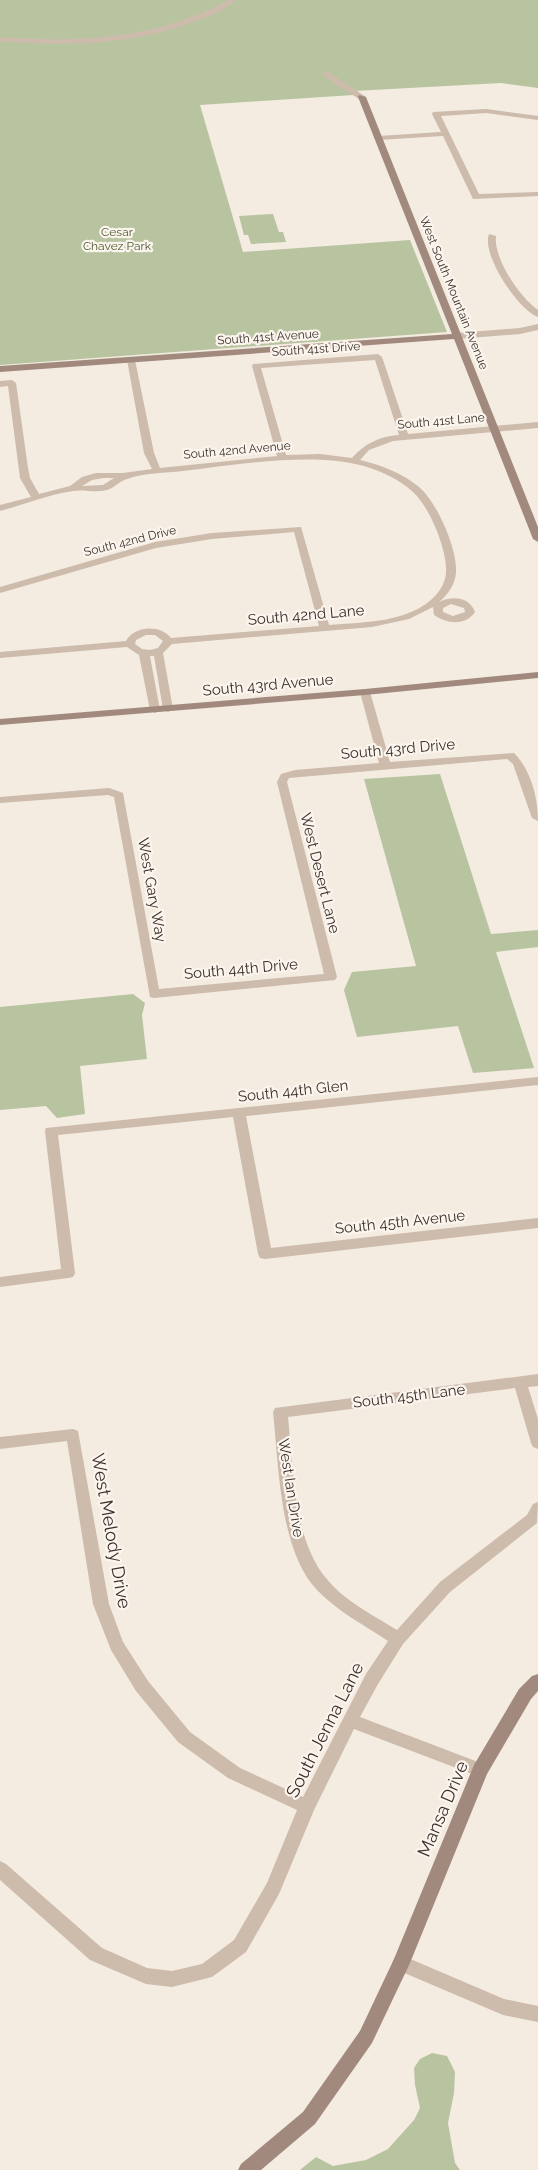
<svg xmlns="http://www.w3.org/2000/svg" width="538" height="2170" font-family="Raleway,sans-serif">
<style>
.green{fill:#b8c4a0}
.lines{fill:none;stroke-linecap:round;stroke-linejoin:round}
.street{fill:#cdbbac;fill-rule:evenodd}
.secondary{fill:#a18a7d;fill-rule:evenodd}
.labels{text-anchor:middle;stroke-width:4.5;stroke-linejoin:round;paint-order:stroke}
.far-park-label{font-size:12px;fill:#4a5a2e;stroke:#fbf5ee}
.far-street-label{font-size:12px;fill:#3b302b;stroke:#fbf5ee}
.street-label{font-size:15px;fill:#3b302b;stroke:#fbf5ee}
.near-street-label{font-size:18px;fill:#3b302b;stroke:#fbf5ee}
</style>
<rect width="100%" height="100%" fill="#f4ebe1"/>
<path class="green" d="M0 0H538V88L501 83 354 91 353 95 200 105 243 252 410 240 447 332 0 365Z
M273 214 279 232H283L286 242 251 244 248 235H244L239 216Z
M440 774 491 934 538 930V947L496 952 534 1068 473 1073 458 1026 357 1037 344 990 352 972 416 966 364 779Z
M133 994 145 1003 142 1015 147 1059 80 1066 85 1114 57 1118 46 1106 0 1110V1007Z
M432 2053 447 2056 455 2072 454 2093 448 2123 455 2163 460 2170H300L316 2157 333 2166 366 2160 388 2149 414 2120 420 2108 415 2085 414 2068 420 2059Z"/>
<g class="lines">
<path class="street" d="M228 0H236C226 10 210 16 196 21 134 45 66 47 0 41V37C79 43 157 39 228 0Z
M323 72H329L366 97 359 99 323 76Z
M486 109 538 116V120L486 113 441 116 479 194 538 192V196L473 199 443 136 378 140 374 138 378 136 441 132 432 114 433 112Z
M489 234 496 236C493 258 520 298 538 310V317C518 310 481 254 489 234Z
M538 324V330L520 334 457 339 453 336 457 333 520 328Z
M378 354 382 357 408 434 538 422V428L393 441 369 450 360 460C381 465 402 473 419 487 437 502 458 550 456 573 455 584 448 595 439 602 452 595 470 597 475 612 466 626 447 624 434 615L433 607 409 619 372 627 172 644 163 653 173 709 168 712 163 709 154 656H150L160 710 155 713 150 710 139 655 127 647 0 658V652L126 641C134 626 160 624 171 638L319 626 294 532 212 539 156 548 0 593V587L155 542 212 533 301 527 329 625C365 622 410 623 436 595 442 588 446 580 446 571 447 549 429 506 413 492 399 479 379 470 360 465 309 452 236 465 183 471 166 473 142 473 127 479 120 481 114 488 107 490 95 493 84 489 73 491 49 494 24 505 0 511V505L31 497 20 478 8 386 0 387V381L12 380 16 383 28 468 30 478 39 494 70 486 82 477 96 473H123L152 469 144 453 127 360 128 358 135 360 154 453 160 468 277 456 252 366 253 364ZM375 360 399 435C380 436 364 444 352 458L320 454 286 455 261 368ZM103 478H114L103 485 82 486 92 480ZM451 604 464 608 465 612 453 616 443 612V608ZM146 635H155L163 641 158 648 150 650 142 649 135 644 136 640Z
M365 689 370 692 390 762 514 753C531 770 538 798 538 821L532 818 513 764 507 759 289 778 287 782 337 977 335 980 154 998 150 997 114 797 108 795 0 803V797L109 788 123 793 159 989 324 974 277 782 281 774 295 770 379 763 360 692Z
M538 1077V1085L246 1116 271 1248 538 1218V1228L265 1259 260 1258 258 1254 233 1117 58 1135 75 1273 73 1277 68 1278 0 1287V1277L61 1269 45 1131 46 1128Z
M538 1374V1386L528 1387 538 1419V1449L533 1447 531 1443 515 1388 288 1417C293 1466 293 1539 326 1578 344 1601 373 1615 397 1630L440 1582 527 1515 533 1504 538 1502 537 1523 450 1592 403 1644 378 1684 360 1717 486 1765 488 1770 486 1775 480 1777 354 1729 314 1810 279 1894 246 1952 212 1977 172 1987 146 1984 90 1960 0 1880V1861L6 1864 102 1948 147 1968 172 1971 202 1964 234 1940 267 1883 297 1810 228 1778 178 1742 136 1691 111 1650 93 1604 67 1441 0 1449V1437L73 1429 78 1431 109 1604 123 1642 148 1681 190 1732 240 1768 303 1797 366 1674 388 1641C364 1625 337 1611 317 1590 279 1550 279 1465 273 1412L275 1408Z
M401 1955 504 1999 538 2006V2022L503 2015 395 1969 392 1963 395 1957Z"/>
<path class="secondary" d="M359 95 366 97 538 527V542L533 539 454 339 0 372V366L452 334 358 97Z
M538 672V678L365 695 0 725V719L365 689Z
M538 1674V1691L531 1699 487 1774 410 1963 372 2043 315 2124 261 2170H238L241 2164 303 2112 360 2031 394 1959 474 1765 519 1689 532 1676Z"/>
</g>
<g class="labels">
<g class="far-park-label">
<text x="117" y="236">Cesar<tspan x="117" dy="14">Chavez Park</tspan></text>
</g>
<g class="far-street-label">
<text transform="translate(454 293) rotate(68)" y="4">West South Mountain Avenue</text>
<text transform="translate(268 337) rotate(-4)" y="4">South 41st Avenue</text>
<text transform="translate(316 349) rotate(-4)" y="4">South 41st Drive</text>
<text transform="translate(441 421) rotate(-5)" y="4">South 41st Lane</text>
<text transform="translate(237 450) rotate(-5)" y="4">South 42nd Avenue</text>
<text transform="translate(130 541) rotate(-14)" y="4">South 42nd Drive</text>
</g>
<g class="street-label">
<text transform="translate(306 615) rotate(-5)" y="5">South 42nd Lane</text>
<text transform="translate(268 685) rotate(-5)" y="5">South 43rd Avenue</text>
<text transform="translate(398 749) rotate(-5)" y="5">South 43rd Drive</text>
<text transform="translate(320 873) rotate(76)" y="5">West Desert Lane</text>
<text transform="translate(152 890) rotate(80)" y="5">West Gary Way</text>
<text transform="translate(241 969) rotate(-5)" y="5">South 44th Drive</text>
<text transform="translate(293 1091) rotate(-6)" y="5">South 44th Glen</text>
<text transform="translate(400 1222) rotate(-6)" y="5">South 45th Avenue</text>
<text transform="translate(409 1396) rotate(-7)" y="5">South 45th Lane</text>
<text transform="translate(291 1488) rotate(81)" y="5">West Ian Drive</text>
</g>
<g class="near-street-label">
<text transform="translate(111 1531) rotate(80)" y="6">West Melody Drive</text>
<text transform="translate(325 1730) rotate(-63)" y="6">South Jenna Lane</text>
<text transform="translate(443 1809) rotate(-67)" y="6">Mansa Drive</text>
</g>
</g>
</svg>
